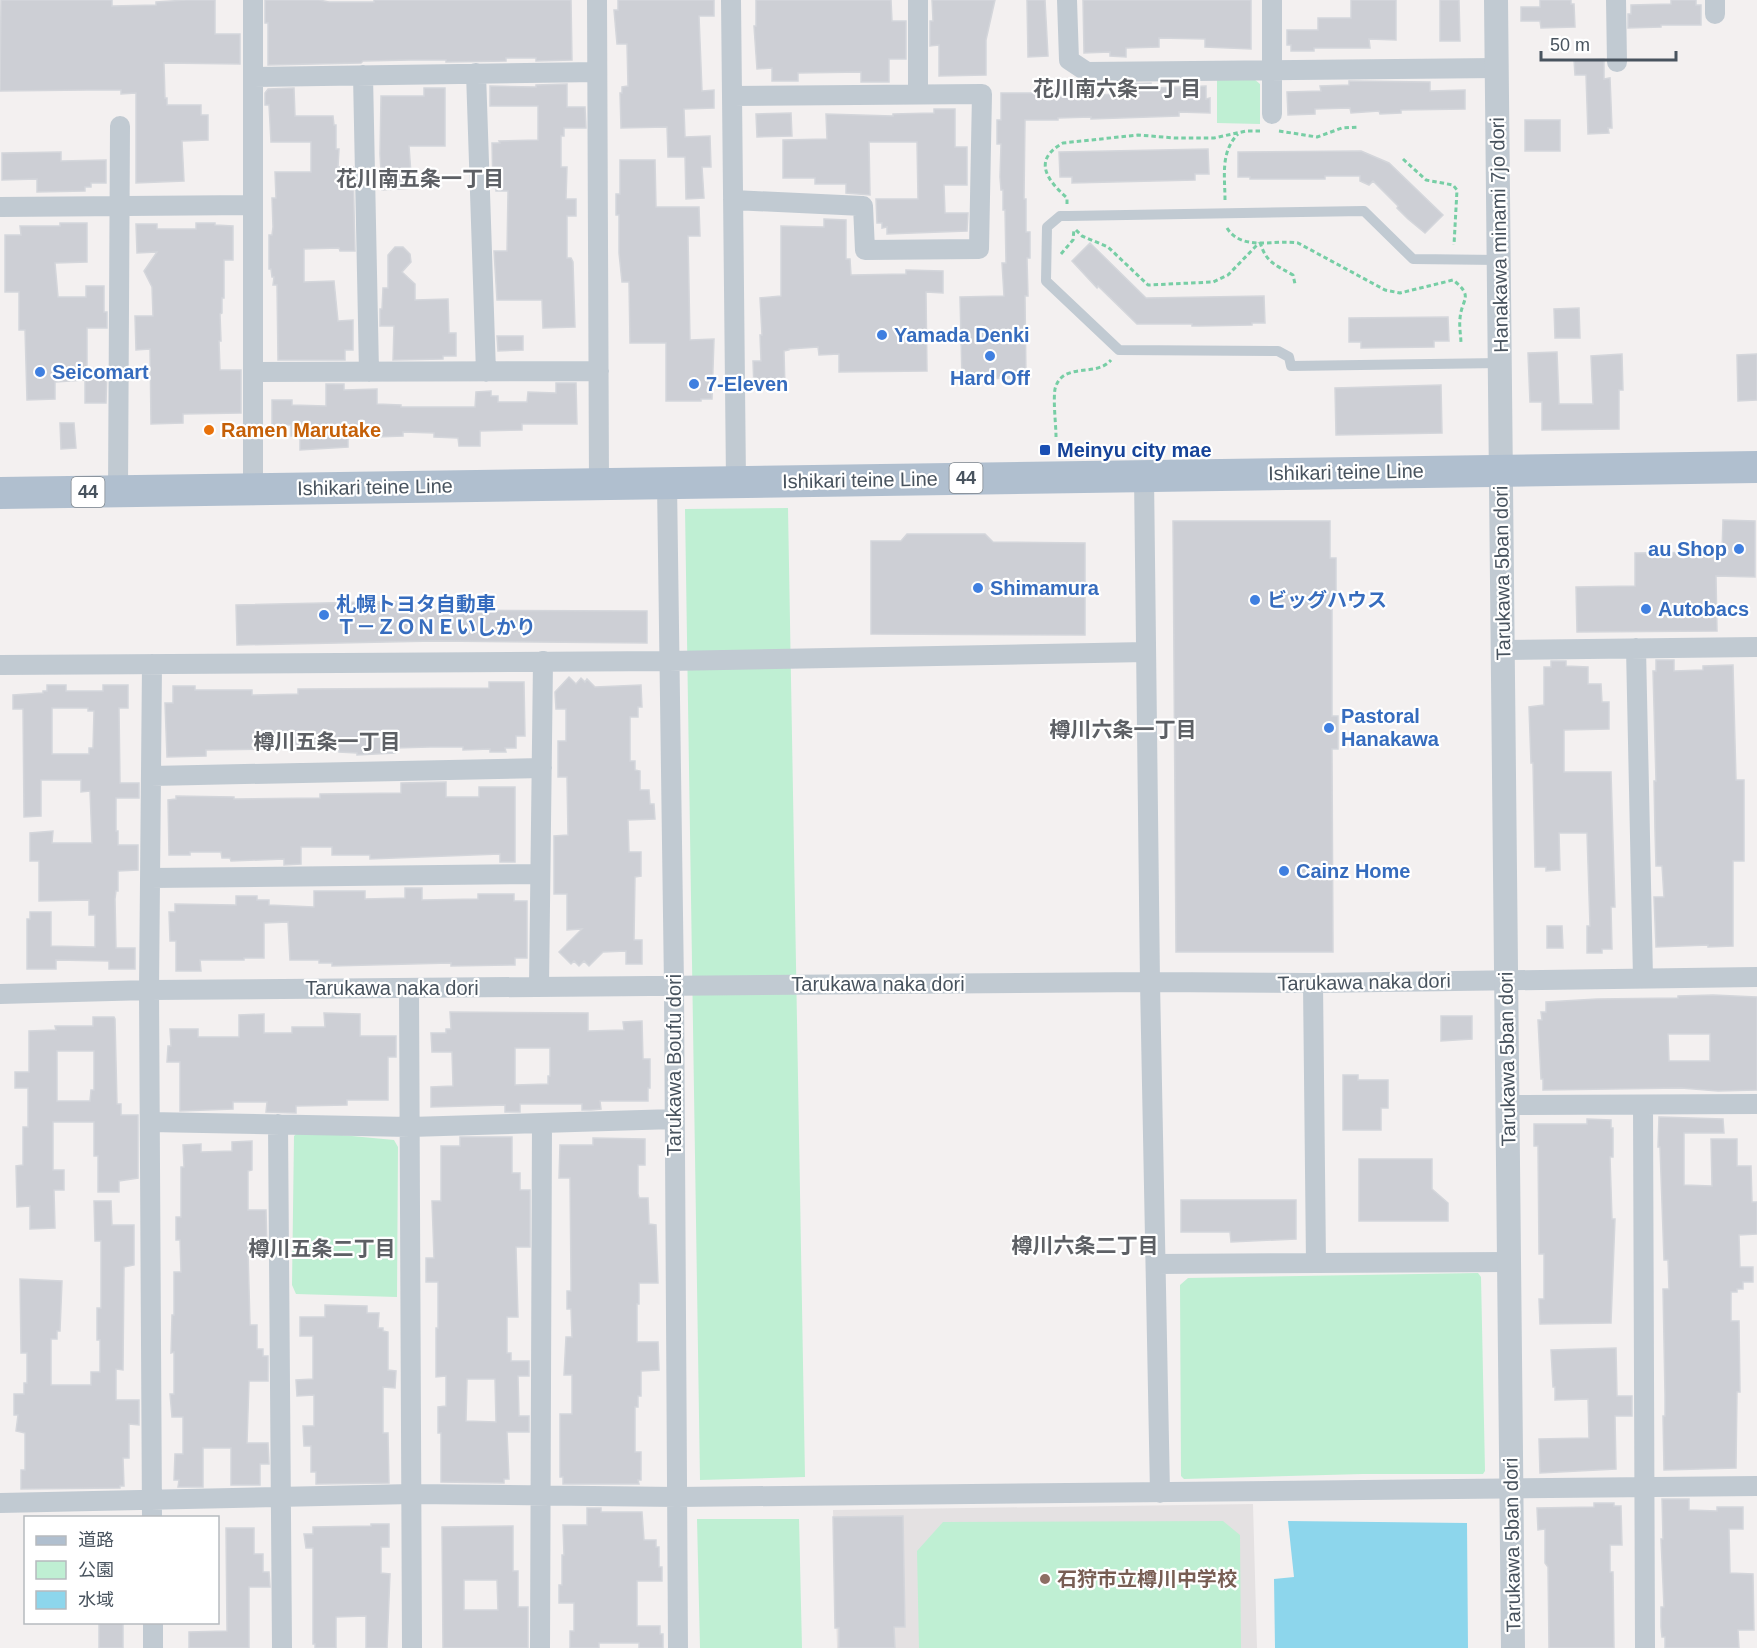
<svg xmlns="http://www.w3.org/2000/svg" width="1757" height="1648" font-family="Arial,'Noto Sans JP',sans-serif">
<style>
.education{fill:#e4e1e2}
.green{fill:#bfefd3}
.water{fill:#8dd6ec}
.building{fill:#cdcfd5;stroke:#d4d6db;stroke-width:1.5;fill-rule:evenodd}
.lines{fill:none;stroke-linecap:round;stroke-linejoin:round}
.path{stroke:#77cea5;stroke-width:3;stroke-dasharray:4.5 3;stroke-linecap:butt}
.service{stroke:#c1cad2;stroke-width:10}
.minor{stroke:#c1cad2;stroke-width:20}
.tertiary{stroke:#c1cad2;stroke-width:24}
.primary{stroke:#b0bfcf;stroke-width:32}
.shop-dot{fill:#3f7fe0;stroke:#fff;stroke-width:2}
.food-dot{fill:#e8710a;stroke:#fff;stroke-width:2}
.transit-dot{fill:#1a4fb4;stroke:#fff;stroke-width:2}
.education-dot{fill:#8d6e63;stroke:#fff;stroke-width:2}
.labels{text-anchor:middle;stroke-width:4.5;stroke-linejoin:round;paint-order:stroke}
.shield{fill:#fff;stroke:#7f878e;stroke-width:1.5}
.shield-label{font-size:18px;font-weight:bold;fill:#48535e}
.street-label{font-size:20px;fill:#48535e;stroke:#fff}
.shop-label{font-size:20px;font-weight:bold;fill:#366cbe;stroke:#fff;text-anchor:start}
.food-label{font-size:20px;font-weight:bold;fill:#c56008;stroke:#fff;text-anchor:start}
.transit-label{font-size:20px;font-weight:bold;fill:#164399;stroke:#fff;text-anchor:start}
.education-label{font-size:20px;font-weight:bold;fill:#785e54;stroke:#fff;text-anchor:start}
.neighbourhood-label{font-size:21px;font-weight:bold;fill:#5d6065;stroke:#fff}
</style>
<rect width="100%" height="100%" fill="#f3f0f0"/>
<path class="education" d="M1253 1504 1257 1648H837L833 1510Z"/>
<path class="green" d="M1217 79H1254L1260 84V124L1217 123Z
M788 508 805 1477 700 1480 685 509Z
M299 1131 394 1140 398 1147 397 1297 296 1294 292 1285 294 1136Z
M1478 1273 1481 1277 1485 1471 1483 1474H1363L1184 1479 1181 1476 1180 1285 1188 1278Z
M697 1519H799L802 1648H700Z
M1223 1521 1240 1535 1241 1648H919L917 1551 943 1522Z"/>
<path class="water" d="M1288 1521 1467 1523 1468 1648H1275L1274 1579 1294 1577Z"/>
<path class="building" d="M1 0H112V6L156 5V2L186 0H215V34H240V64L164 63 165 98H167V105H201V115H208V140L182 141 184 181 136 183V93L121 94V90H87L0 91Z
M265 0H319L329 2H374V0H571L572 60 536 61V58H506V61L446 62V60H411L363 61 361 63 268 65V23H265Z
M618 0H714V16H699L702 91 714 90V108L684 109 685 137 710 136 711 167H702L704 198 686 199 685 157H668L667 127 621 128 620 93H622V87L628 86 627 44H617L614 10H618Z
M756 0H891L892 21H906V59H889V82H861V72L798 73V81H772V68L757 69 754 26H756Z
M932 0H995L986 40V75L939 76V45L930 46V21H933Z
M1027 0H1045L1048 56 1028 57Z
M1083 0H1251V49L1205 47V39L1159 38V47L1126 48V57L1110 56V52L1084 53Z
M1351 0H1396V40L1369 39 1370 48H1314V51H1291V45H1287V30H1318V18H1351Z
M1440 0H1459L1460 41H1440Z
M1540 0H1571V4H1574L1575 27 1541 28 1540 21H1521V7H1540Z
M1671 0H1696V5H1701V25H1661V27L1628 28V14H1631V5L1671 4Z
M1604 59V79L1610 78 1612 128H1608L1609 133 1588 134 1586 75H1575L1574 60Z
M1349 81 1430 82V91L1465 90V109L1401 110V113L1380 114 1379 111 1351 113 1350 108 1315 109V114L1288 115 1287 92 1321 91 1320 86 1349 85Z
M1151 83V88L1206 86V99L1210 98V113L1179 112V116L1091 119V117L1058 118V120H1025L1024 199H1026V232H1030V258H1027L1028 296H1025L1026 378 962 379 960 297 1004 296 1002 263H1006L1005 210H1003V190H1001L1000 177 1001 144H997V120H1001V93H1037V89H1058V96L1121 94V84Z
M567 84V107H585L586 128H564V136H561V167H567L566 199H576V216H567V258H571L573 262 575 327 543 328 542 300H497L494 251H507L508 191H496V188H493L492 143H500L499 141 538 140V106H490V86L536 87V85Z
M294 88 295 116H333L334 125H336V149H339L338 167H353L355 251H340L339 248 304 249V282L334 281 338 321 353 320V350H345V360H278L277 285H273L274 277H272L271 269H269V235H272L273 227 272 198H276L275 172H311V142H271L269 105H265V93L268 89Z
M424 88H445V146H409L412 188 382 190 380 154 381 96H424Z
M934 109H955V147H967V185H944L945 213H968L967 231 887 234V227L882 228V223H877L876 199H918L917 142H869L870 195 846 193V184H815V178H783V140L827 139 826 114 893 116V114L934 113Z
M791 113 792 136 757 137 756 114Z
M1525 120H1560V151H1525Z
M1208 149 1209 174H1195V180L1072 183V177H1060L1059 152Z
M1361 151 1389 163 1443 215 1425 233 1408 219 1397 208 1398 206 1373 181 1369 185 1360 181V176H1325V179H1250V177H1238V152Z
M61 152V161L106 160V183H91V187H85V191L37 192V179L2 180V153Z
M620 160H655L656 207H699L700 236H688L690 340 714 339 712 399H701V401H666V343H630L629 282H622L619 253V215H616V194H620Z
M824 219 846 220V259H850L851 275 906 274V270L943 271V293L926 292 927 371 839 372V354L819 355 818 347 789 349V350L784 351 785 389H754L753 361H761L760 335H762L760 298 781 296V226L824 227Z
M60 223H87V262L55 263 58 297H86V286H104V312H107V328H87V369L107 368 106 403H85V380L55 382V399L27 400 25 330H19V292H5V235H21L20 226H60Z
M196 223H215V225L233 226V260H224V298H222V313L220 314 221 341H219L220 370H241V413L183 414V423L151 424 150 349 136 350 135 316H153L152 287 144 271 157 252 137 253 136 224H157V229H196Z
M1090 243 1146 298 1264 296 1265 323H1252V325L1199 326H1192V324H1137L1098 286 1097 288 1072 261Z
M395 247H403L410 254 411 262 402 272 415 284V300L448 299 449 333H456V356H443V359L393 360 394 326H380V309H382L383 288H388V255Z
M1579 308 1580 338H1555L1554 309Z
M1448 317 1449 341H1434V347L1361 348V342H1349V318Z
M497 336H523V350L498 351Z
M1557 352 1559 404H1593L1591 356 1622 354 1623 390H1619V429L1542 430V402H1530L1528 353Z
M1757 354V400L1738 401 1737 355Z
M556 383H576L577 424H522V430L480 431V446H459L458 438 434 437V433L403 432V436L348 438V447L300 450V436H291V425H272V400H292V405L326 406V384H344V390L377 389V404L401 405V407H475L476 392 491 391V396H498V402H527L528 392 556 393Z
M1441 385 1442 433 1336 435 1335 388Z
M60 423H74L76 448 61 449Z
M1723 520 1755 521V577L1716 576 1717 631 1577 632 1576 587 1635 586V553L1722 552Z
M1173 521H1330V558H1336V591H1332V716H1338V749H1332L1333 952H1176Z
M907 534H985L993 542 1085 543V635L871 634V541H901Z
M412 601 413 610 647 611V643L435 641 237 645 236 605Z
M1656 660H1674V671L1703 670V666L1733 665 1736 780H1744V861H1733V946L1708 947V945L1656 947 1654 897H1664L1662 866H1656L1655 831 1654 781H1656L1653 671H1656Z
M1551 661H1566V666L1588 667V684H1601L1602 702H1609V729L1564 730V772H1611L1615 907H1611L1612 949H1602V953H1587V926H1590L1587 833H1559L1560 870 1546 871V867H1535L1533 763H1531L1529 707 1544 705V667H1551Z
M569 677 576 684 581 678 585 682 587 679 595 687 641 685 642 707H638V717H630V761H635V770L640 771V790H649L650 804H654L655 819 628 820 629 852H641V876L635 877 634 940H642V964H626V951L603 952 589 966 584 961 579 966 574 961 571 964 559 952 582 929 567 930V894H554V836L568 835 567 777H558V741H566V709H556L555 692Z
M489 682H524L525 736H516V748H505L506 752H490V749L463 750V747H430L395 748V753L357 755V753L339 752V748H293V745L265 746V749L206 750V756L167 757 165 703H173V686H195V690H252V695L298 694V689L489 688Z
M47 685H66V691H103V685H128V708H119L120 783H139V798H116V831H118V845H138V870L118 871V891H116L115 899 116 948H135V969H109V961L56 960V969H27V919H30V912H51V946L95 947V915H89V900L39 901V861H30V833L53 831 52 843H92L90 791 81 792V780H41V816L24 817 23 709H13V695L43 693V691H47ZM52 708H88V711H94L93 748H89V754H52Z
M446 782V797H479V787H515V862H500V854L370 859V855H332V847H301V864L284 865V859L231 861 230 858H222L221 852H190V855H169L168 800 176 799V796L234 797V799L320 798V794L401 793V783Z
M405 888H422V900L478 899V894H514V901H527V958H515V965L451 966V963L332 966V963H319V960H290L288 922 264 923V958H244V960H200L201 971H176V941H170L169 912H175V904L236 905V896H257V900H269V905L314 907V891H365V899L405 898Z
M1547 926H1562L1563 948H1547Z
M1713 995 1757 997V1090L1718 1091 1681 1088 1543 1090V1079H1541L1538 1020H1542L1541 1012H1546V1002L1597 999 1678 998V996ZM1668 1034H1710V1061H1669Z
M450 1012 588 1013V1031L624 1030 623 1022 642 1021 643 1059H650V1088H648V1101H600L601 1109 591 1110H582V1104H520V1112H505V1105L431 1107V1087L453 1086 452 1052H432L431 1033H446V1029H451ZM515 1048H550V1076H548V1084L515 1085Z
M324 1013 360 1014V1036H396V1057H388V1100H347V1105L296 1106V1113L266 1112 267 1102H233V1109L180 1111V1062H167L168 1046H171L170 1029H198V1037H239V1015L264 1014V1033H292V1027H325Z
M1441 1016H1472V1039L1441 1041Z
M93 1017H114L115 1019 117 1104H121V1115H138V1178L119 1181V1192H98V1156H94V1122H53V1170H64V1190H54L55 1228 30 1229V1206L17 1207 16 1166 23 1165V1127H28V1088H15V1072H29V1031L56 1030 55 1026H93ZM57 1051H94V1090H91L90 1101H57Z
M1343 1075H1358V1080H1388V1108H1381V1130H1343Z
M1659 1117 1723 1119 1724 1133H1684V1185L1712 1186 1711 1139H1737V1166H1751L1752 1202H1757V1234L1739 1235 1740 1267H1753V1282H1743V1289H1737V1292H1731V1321H1739L1740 1392H1737L1736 1468 1664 1470 1663 1416H1665V1395L1663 1289H1669L1668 1260H1664L1660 1147H1658Z
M1587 1119 1611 1120V1128H1613V1157H1610L1612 1219H1615L1611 1323 1540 1324 1539 1299H1544V1254H1539L1538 1146H1534V1124H1587Z
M460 1137H512V1173H520V1190H530V1247H516L518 1317H507V1353H511V1361H529V1376H518L519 1416H529V1432H507L509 1479H504V1483L441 1482V1433H438V1407L446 1406V1376L436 1377V1328H438V1282H426V1258H434L432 1201H441V1146H460ZM467 1379H495L496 1422 466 1421Z
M593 1138 645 1139V1165H638V1194L639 1198H648L649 1224 656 1225 658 1283H639V1304H637V1342H658L659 1370 641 1371V1396H638V1407H635V1452H641V1480H638L639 1484H563V1477H560V1414H572V1375H564L566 1337H572L571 1309H567V1291H571V1281L570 1178H559L560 1145H593Z
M252 1141V1170L248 1171V1210H266L267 1251H248L250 1325H257V1349H263V1356H268V1381H249L247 1443H268L269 1464H260V1485H231V1448H203V1487H178L179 1480H174L175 1454H183V1417H172L170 1394H174V1352L171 1353 172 1315H174V1272H181L180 1240H176V1217H181V1167H184L183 1145 201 1144V1152L232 1151V1142Z
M1359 1159H1432V1189L1448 1203V1221H1359Z
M1181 1200H1296V1239L1231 1242 1230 1232H1181Z
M94 1201H111L112 1225H134V1265L124 1267 123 1370 116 1369V1400H139V1425L129 1424V1458H123L124 1486H120V1488L21 1489V1470H25V1433L16 1431 18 1415H14V1394H24V1383H27V1353H21L20 1279 62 1281 60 1331H57V1339H51V1385H91V1372H100V1340H97V1308H101V1241H95Z
M325 1305 367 1306V1313H379L378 1328H383V1331L388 1332V1370L396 1371 395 1388 383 1387V1433H388L389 1483 316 1484V1472H311V1446H304L303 1426H314V1395L297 1396 296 1380 313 1379V1336H300V1317H325Z
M1616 1348 1617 1396H1632V1416H1615L1616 1469 1540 1473 1539 1439 1589 1438 1588 1399 1555 1400V1387H1553L1551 1350Z
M1662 1499H1689V1510L1717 1511V1507H1743V1529H1729L1730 1573 1753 1574 1754 1630H1738L1739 1648H1665V1637H1662L1661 1627V1607H1664L1661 1539H1663Z
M1594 1503H1614V1506H1621L1622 1545H1610V1572H1613L1614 1648H1549L1548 1567 1545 1563V1529L1538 1530 1537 1508 1594 1507Z
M587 1508H601V1512H642L644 1540H656V1547H659V1567H662V1581H637V1626H660V1634H663V1648H639V1643H599V1648H570V1631H574V1603H559V1585H562V1555H564L563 1525H587Z
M903 1516 905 1627H894L895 1648H839V1628H835L833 1517Z
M371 1524H389V1547H381V1573L390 1574 387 1648H366V1616L336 1617V1648H315V1644H313V1548H306L304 1534H313V1527L371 1526Z
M513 1526V1571H518V1607H528V1648H443L442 1527ZM464 1580H497L498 1610H464Z
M226 1528H254V1554H263V1572H269L270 1587H249V1648H189V1632L227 1631Z
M99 1623H123V1648H99Z"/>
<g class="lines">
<path class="path" d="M1279 131 1317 137 1342 128 1359 127
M1403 159 1426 180 1453 185 1457 190 1454 245
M1225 200C1225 177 1220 152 1238 134
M1067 204V198C1047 180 1032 160 1063 143L1138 135 1175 138H1214L1246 131H1263
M1227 228C1242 252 1275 239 1298 243L1385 290 1400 293 1453 280C1475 297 1461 299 1460 319 1459 327 1461 336 1461 344
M1076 230 1082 236 1108 247 1148 285 1213 282 1228 275 1259 243
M1260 242C1266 263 1276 265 1293 275L1295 284
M1061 254 1073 240 1074 229
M1056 437C1056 424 1053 402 1055 389 1062 361 1096 378 1111 360"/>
<path class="service" d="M1499 260 1413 259 1364 211 1068 216H1060L1047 227 1046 281 1119 350 1278 351 1289 357 1291 366 1500 363"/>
<path class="minor" d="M253 0V489
M597 0 599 483
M731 0 736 481
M1067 0 1069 60 1087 72 1497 68
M1616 0 1617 62
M1715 14V0
M476 73 486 372
M363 75 369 372
M253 77 597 72
M918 94V0
M732 96 982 94 979 249 865 250 863 206 733 200
M1272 114V0
M0 207 253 205
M253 372 599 371
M1144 475 1150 982 1160 1493
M667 483 674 986 678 1648
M118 491 120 126
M1636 648 1643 978
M1503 650 1757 647
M152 664 149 990 152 1518
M0 665 669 661 1146 652
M151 776 542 768
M150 878 540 874
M1313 983 1316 1263
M539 987 543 661
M409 988 412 1648
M0 994 149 990 1150 982 1313 983 1757 977
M1507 1105 1757 1104
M1643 1105 1645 1648
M150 1122 410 1127 675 1119
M278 1124 282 1648
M1156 1264 1509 1262
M0 1503 412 1494 677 1497 1757 1486
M153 1622V1648
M540 1648 542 1123"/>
<path class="tertiary" d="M1496 0 1513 1648"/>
<path class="primary" d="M0 493 1757 467"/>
</g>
<g class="shop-dot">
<circle cx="882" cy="335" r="6"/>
<circle cx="990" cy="356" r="6"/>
<circle cx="40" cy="372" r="6"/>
<circle cx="694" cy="384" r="6"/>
<circle cx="1739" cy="549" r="6"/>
<circle cx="978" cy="588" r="6"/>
<circle cx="1255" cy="600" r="6"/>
<circle cx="1646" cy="609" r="6"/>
<circle cx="324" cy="615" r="6"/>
<circle cx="1329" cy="728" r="6"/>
<circle cx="1284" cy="871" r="6"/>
</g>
<circle class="food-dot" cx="209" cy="430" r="6"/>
<rect class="transit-dot" x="1039" y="444" width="12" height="12" rx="3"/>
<circle class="education-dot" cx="1045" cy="1579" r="6"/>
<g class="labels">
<g class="shield">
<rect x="949.5" y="463" width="33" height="30" rx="4.5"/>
<rect x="71.5" y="477" width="33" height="30" rx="4.5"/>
</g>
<g class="shield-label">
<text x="966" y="484">44</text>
<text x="88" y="498">44</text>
</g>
<g class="street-label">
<text transform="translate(1499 235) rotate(-91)" y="7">Hanakawa minami 7jo dori</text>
<text transform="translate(1346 472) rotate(-1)" y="7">Ishikari teine Line</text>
<text transform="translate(860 480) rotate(-1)" y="7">Ishikari teine Line</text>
<text transform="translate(375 487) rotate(-1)" y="7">Ishikari teine Line</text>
<text transform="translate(1502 573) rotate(-91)" y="7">Tarukawa 5ban dori</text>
<text transform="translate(1364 982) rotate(-1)" y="7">Tarukawa naka dori</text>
<text x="878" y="991">Tarukawa naka dori</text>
<text x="392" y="995">Tarukawa naka dori</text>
<text transform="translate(1507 1059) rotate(-91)" y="7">Tarukawa 5ban dori</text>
<text transform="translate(674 1065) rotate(-90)" y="7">Tarukawa Boufu dori</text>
<text transform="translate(1512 1545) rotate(-91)" y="7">Tarukawa 5ban dori</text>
</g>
<g class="shop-label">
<text x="894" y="342">Yamada Denki</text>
<text x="52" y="379">Seicomart</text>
<text x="990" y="385" text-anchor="middle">Hard Off</text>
<text x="706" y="391">7-Eleven</text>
<text x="1727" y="556" text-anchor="end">au Shop</text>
<text x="990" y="595">Shimamura</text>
<text x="1267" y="607">ビッグハウス</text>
<text x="336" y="611">札幌トヨタ自動車<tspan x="336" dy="23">Ｔ－ＺＯＮＥいしかり</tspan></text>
<text x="1658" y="616">Autobacs</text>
<text x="1341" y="723">Pastoral<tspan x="1341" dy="23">Hanakawa</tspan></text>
<text x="1296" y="878">Cainz Home</text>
</g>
<g class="food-label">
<text x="221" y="437">Ramen Marutake</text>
</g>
<g class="transit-label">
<text x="1057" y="457">Meinyu city mae</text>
</g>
<g class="education-label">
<text x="1057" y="1586">石狩市立樽川中学校</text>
</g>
<g class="neighbourhood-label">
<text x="1117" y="96">花川南六条一丁目</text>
<text x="420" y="186">花川南五条一丁目</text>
<text x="1123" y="737">樽川六条一丁目</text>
<text x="327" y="749">樽川五条一丁目</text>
<text x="1085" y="1253">樽川六条二丁目</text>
<text x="322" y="1256">樽川五条二丁目</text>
</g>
</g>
<rect x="24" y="1516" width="195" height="108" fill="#ffffff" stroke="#b6babf" stroke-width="1.5"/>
<rect x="36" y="1536" width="30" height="9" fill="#b0bfcf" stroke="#b6babf" stroke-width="1.5"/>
<text x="78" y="1546" font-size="18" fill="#48535e">道路</text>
<rect x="36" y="1561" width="30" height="18" fill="#bfefd3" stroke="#b6babf" stroke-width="1.5"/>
<text x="78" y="1576" font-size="18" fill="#48535e">公園</text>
<rect x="36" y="1591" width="30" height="18" fill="#8dd6ec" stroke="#b6babf" stroke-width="1.5"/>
<text x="78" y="1606" font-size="18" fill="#48535e">水域</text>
<path d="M1541 51v9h135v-9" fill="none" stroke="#48535e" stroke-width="3"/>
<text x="1550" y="51" font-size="18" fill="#48535e" stroke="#ffffff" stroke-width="4.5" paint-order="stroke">50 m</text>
</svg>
